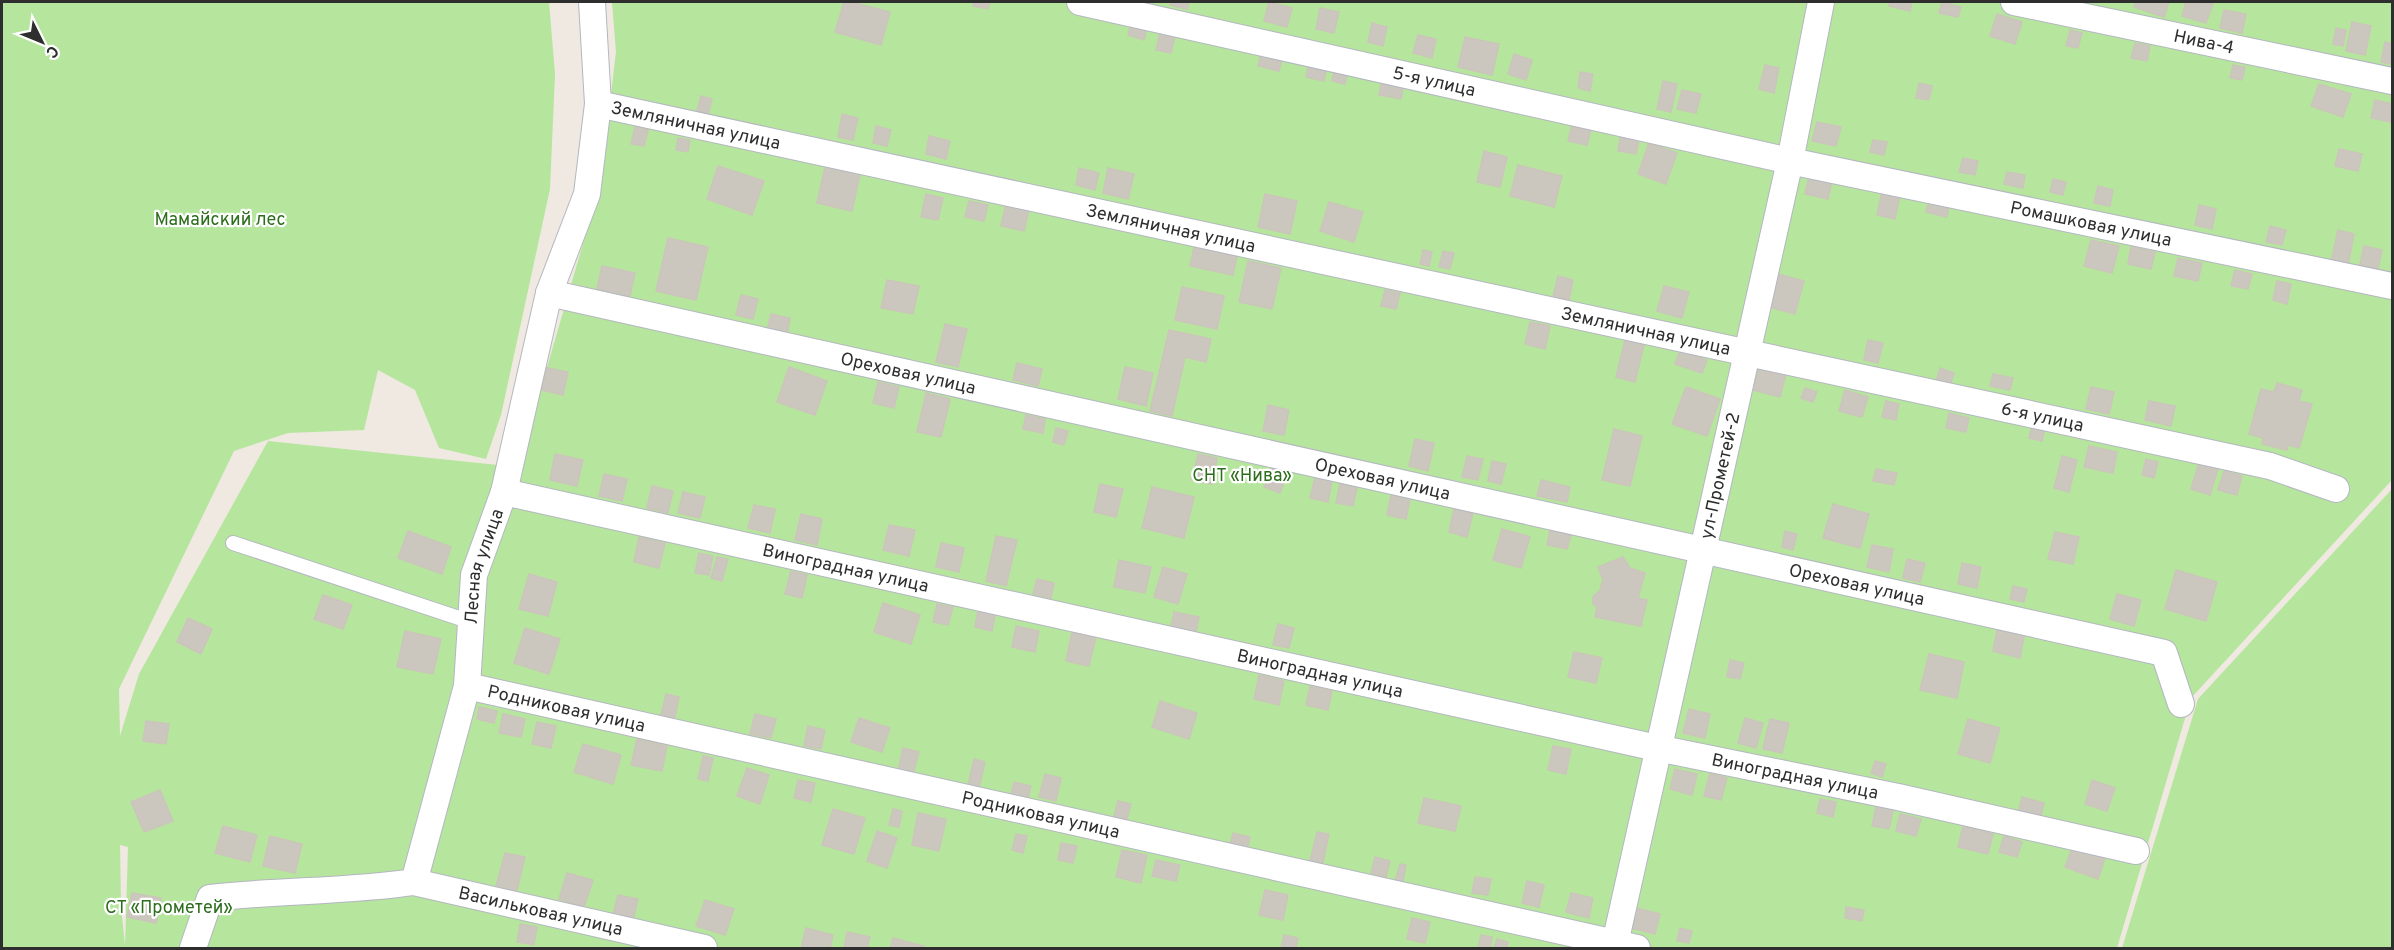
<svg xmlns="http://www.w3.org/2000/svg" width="2394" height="950" font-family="Overpass,sans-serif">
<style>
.green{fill:#b6e59e;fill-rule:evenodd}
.building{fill:#cbc7bf;stroke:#cbc5ba;stroke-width:1.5}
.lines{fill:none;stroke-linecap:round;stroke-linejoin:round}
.lane-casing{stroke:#b4b7c1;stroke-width:16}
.street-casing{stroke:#b4b7c1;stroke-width:28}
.lane{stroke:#fff;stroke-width:14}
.street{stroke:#fff;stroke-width:26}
.labels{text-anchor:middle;stroke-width:4.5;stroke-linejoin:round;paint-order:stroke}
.street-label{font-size:18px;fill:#2e2e2e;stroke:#fff}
.park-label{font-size:18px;fill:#2c6e1b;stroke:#fff}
</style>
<rect width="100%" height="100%" fill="#efe9e1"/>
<path class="green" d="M2 2H549L555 74 550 189 501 415 486 459 439 448 415 390 378 370 364 430 288 433 234 451 119 689 120 736 139 674 268 441 518 467 600 185 616 52 612 2H2392V480L2191 698 2117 948H2ZM120 845 128 847 125 946 121 906Z
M2392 489V948H2122L2198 699Z"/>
<path class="building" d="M844 2H851L890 12 881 45 835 32Z
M974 2H990L988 9 973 6Z
M1171 2H1189L1187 9 1170 5Z
M1269 2 1292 8 1287 27 1264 21Z
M1890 2H1912L1910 11 1889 6Z
M1942 2 1961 7 1958 17 1939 13Z
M2136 2H2169L2164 17 2134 7Z
M2186 2 2213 3 2206 23 2182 16Z
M1320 8 1339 12 1334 33 1316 29Z
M2224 10 2246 14 2242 33 2220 28Z
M1997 14 2022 22 2015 44 1990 36Z
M2352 22 2371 26 2365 55 2346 51Z
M1131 23 1147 28 1144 40 1128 35Z
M1372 23 1387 27 1383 46 1368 42Z
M2336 28 2346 30 2343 46 2333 44Z
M2070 30 2082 33 2078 48 2066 46Z
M1160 33 1175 36 1171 53 1156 50Z
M1418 35 1436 39 1432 58 1413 53Z
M1465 37 1499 44 1492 75 1458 67Z
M2385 42 2392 44V64L2381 62Z
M2135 43 2150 46 2147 61 2131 58Z
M1262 50 1283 55 1279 71 1258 66Z
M1514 54 1532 60 1526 80 1508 74Z
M1309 63 1327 66 1324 81 1306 77Z
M1765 65 1779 68 1774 93 1759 89Z
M2233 65 2245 67 2242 80 2230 78Z
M1335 67 1348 69 1345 84 1332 81Z
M1580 72 1593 74 1590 91 1578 88Z
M1382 79 1404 84 1401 99 1379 95Z
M1663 81 1677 84 1671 112 1657 109Z
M1919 83 1932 86 1929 100 1916 98Z
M2319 84 2351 94 2343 117 2311 106Z
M1682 90 1701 94 1696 113 1677 109Z
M701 96 712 99 708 114 697 111Z
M2375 100 2392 104 2391 122 2371 118Z
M842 114 858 118 853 140 838 137Z
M1573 121 1592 126 1587 145 1568 141Z
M1817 122 1841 127 1836 146 1812 141Z
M876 126 891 130 887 146 873 143Z
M635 127 648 130 644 146 631 144Z
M1621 131 1640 135 1636 154 1618 151Z
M929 136 950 141 946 159 926 154Z
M678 138 690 140 688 152 676 150Z
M1873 140 1887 142 1884 155 1870 152Z
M1649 143 1677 153 1666 184 1638 174Z
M2339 149 2362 154 2358 171 2335 166Z
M1484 151 1507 157 1500 187 1477 182Z
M1963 158 1978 161 1975 175 1959 172Z
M1518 165 1562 176 1554 207 1510 196Z
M718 166 764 181 752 215 707 199Z
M825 167 860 174 852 211 817 203Z
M1079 168 1099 173 1095 190 1076 185Z
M1108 168 1134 174 1128 199 1103 193Z
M2007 172 2025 175 2023 188 2004 184Z
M1809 176 1832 181 1828 199 1805 194Z
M2053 179 2066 182 2063 195 2050 192Z
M2098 186 2113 190 2110 206 2094 203Z
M1882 191 1900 195 1895 219 1877 215Z
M926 194 943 198 938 220 921 217Z
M1265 194 1297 201 1290 234 1258 227Z
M969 201 988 205 984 221 965 217Z
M1929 201 1949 206 1947 217 1926 212Z
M1329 202 1363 212 1354 242 1320 231Z
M1006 204 1029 209 1024 231 1001 226Z
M2199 205 2216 209 2212 229 2195 225Z
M2270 226 2286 230 2282 245 2266 242Z
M2338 230 2354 234 2348 265 2331 262Z
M668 238 708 247 696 300 656 291Z
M2091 240 2119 246 2112 273 2084 266Z
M2364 246 2382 250 2377 273 2359 269Z
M1194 247 1237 256 1233 275 1190 266Z
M2131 247 2155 252 2151 269 2128 264Z
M1423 250 1432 252 1429 266 1420 264Z
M1443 251 1454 253 1450 269 1439 267Z
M2178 258 2202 263 2198 281 2174 276Z
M1248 261 1281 268 1272 309 1239 302Z
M602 266 635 273 630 296 597 289Z
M2235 270 2252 274 2248 289 2231 286Z
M1771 272 1804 281 1795 314 1762 305Z
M1558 276 1573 280 1569 300 1553 297Z
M887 280 919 286 913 314 881 308Z
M2277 281 2291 284 2287 304 2273 300Z
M1664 286 1689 292 1682 318 1657 311Z
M1182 287 1224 296 1217 329 1175 320Z
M1385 290 1400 293 1396 309 1381 306Z
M741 295 758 299 753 319 736 315Z
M771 314 790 318 787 335 767 331Z
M1530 322 1550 326 1545 349 1525 344Z
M945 324 967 329 958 367 936 362Z
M1169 330 1211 339 1206 362 1185 357 1172 416 1150 411Z
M1625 340 1644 345 1635 382 1616 377Z
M1868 340 1883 343 1878 363 1864 360Z
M1680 350 1707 360 1702 373 1675 364Z
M1017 363 1042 369 1038 386 1013 380Z
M543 367 568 372 563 395 538 389Z
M789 367 827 381 815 415 777 402Z
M1125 367 1153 373 1146 406 1118 399Z
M1758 368 1786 374 1780 397 1753 390Z
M1940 368 1954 373 1950 386 1936 382Z
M1993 374 2013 378 2010 390 1990 386Z
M878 382 899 387 894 408 873 403Z
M2277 383 2302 390 2299 401 2312 404 2299 448 2288 445 2287 450 2262 444 2263 438 2249 434 2261 389 2274 392Z
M1686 387 1720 399 1707 436 1672 424Z
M2091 387 2114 392 2109 414 2086 409Z
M1805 388 1817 392 1813 402 1801 398Z
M1845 390 1868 397 1862 417 1839 411Z
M926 393 950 399 941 437 917 432Z
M1886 401 1899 404 1896 420 1882 417Z
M2149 401 2175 406 2171 426 2145 420Z
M1268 405 1289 410 1284 435 1263 431Z
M1949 413 1969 418 1966 432 1946 428Z
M1026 415 1045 419 1043 433 1023 429Z
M2032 425 2045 428 2042 441 2029 438Z
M1056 428 1068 431 1064 445 1053 442Z
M1614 429 1642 436 1630 486 1602 480Z
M1415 439 1434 443 1428 471 1409 466Z
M2089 446 2117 452 2113 473 2084 467Z
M555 454 583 460 577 486 550 480Z
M1198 454 1217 458 1212 484 1192 480Z
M1467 456 1483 459 1478 480 1462 477Z
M2062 456 2077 460 2069 492 2054 488Z
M2146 459 2158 462 2154 478 2142 475Z
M1492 461 1506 464 1501 484 1488 481Z
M2199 463 2218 469 2210 495 2191 489Z
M1271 468 1287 474 1280 493 1264 487Z
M1876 469 1897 473 1894 485 1873 481Z
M2224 471 2242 476 2237 495 2218 490Z
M604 474 627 479 622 501 599 496Z
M1315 478 1332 481 1328 502 1310 498Z
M1541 480 1570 487 1567 502 1537 496Z
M1100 484 1123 489 1116 517 1094 512Z
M1340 484 1357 488 1353 506 1336 503Z
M652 486 673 491 668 513 647 508Z
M1152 487 1194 497 1184 538 1142 528Z
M683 492 705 497 700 518 678 513Z
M1391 495 1410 499 1406 519 1387 515Z
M1833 504 1869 514 1860 548 1823 538Z
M754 505 775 509 770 533 748 528Z
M1454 509 1473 513 1467 537 1449 532Z
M801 514 822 519 817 545 795 540Z
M889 525 915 530 909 556 883 550Z
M1502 529 1530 537 1521 568 1493 560Z
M1550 530 1571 535 1567 549 1547 545Z
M408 531 451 547 442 574 398 558Z
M1785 531 1797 534 1793 550 1782 547Z
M2055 532 2079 537 2073 564 2048 559Z
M996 536 1017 540 1006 586 986 581Z
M639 537 665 543 659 568 634 562Z
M941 543 964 548 959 572 936 567Z
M1872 545 1893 549 1889 572 1867 567Z
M699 553 713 556 709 575 695 573Z
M717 557 728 559 722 581 711 578Z
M1623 557 1630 568 1645 573 1638 598 1647 600 1641 626 1595 617 1597 607 1593 604V597L1600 590 1603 580 1598 567Z
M1907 559 1925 563 1920 582 1903 578Z
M1119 560 1151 567 1145 593 1114 587Z
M1962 563 1981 567 1977 588 1958 584Z
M1163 567 1187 574 1178 604 1154 597Z
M2176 570 2217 582 2206 621 2165 609Z
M791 571 807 575 802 598 785 594Z
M529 574 557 582 548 616 519 609Z
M1037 579 1054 583 1051 598 1033 594Z
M2013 586 2027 589 2024 602 2010 599Z
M2117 594 2141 600 2134 626 2110 619Z
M323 595 352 605 343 629 314 619Z
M883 603 920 615 911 644 874 632Z
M937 604 953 607 948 625 933 622Z
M978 610 995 614 992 631 975 627Z
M1174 612 1199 617 1196 632 1171 627Z
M188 618 212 629 201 654 177 642Z
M1278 624 1294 628 1289 648 1273 645Z
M1016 626 1039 631 1035 652 1012 647Z
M525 628 560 639 549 674 514 663Z
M1997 630 2024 636 2020 658 1993 651Z
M405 631 441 639 433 674 397 667Z
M1072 632 1096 637 1089 666 1066 661Z
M1574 652 1602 658 1596 683 1568 677Z
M1929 654 1964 662 1957 698 1920 690Z
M1730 660 1744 663 1740 679 1727 677Z
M1259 675 1284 681 1279 705 1254 699Z
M1310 686 1332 691 1328 710 1306 705Z
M666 694 679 697 674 721 660 719Z
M1160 701 1197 713 1189 739 1152 727Z
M479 707 497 711 494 723 477 719Z
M1689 709 1710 714 1705 738 1683 733Z
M503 714 525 719 521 737 499 733Z
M755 714 776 719 771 738 750 734Z
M859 718 890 728 882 752 851 742Z
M1745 718 1763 723 1756 748 1738 743Z
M1770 719 1789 723 1782 753 1763 749Z
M1968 719 2000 728 1990 763 1958 754Z
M146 721 169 724 166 744 143 741Z
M537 722 556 726 551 748 532 744Z
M808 726 825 730 821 749 804 746Z
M637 739 667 746 662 771 631 765Z
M583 744 621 755 613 784 574 772Z
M1553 746 1571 749 1566 774 1548 770Z
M903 748 919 752 913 774 898 771Z
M703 756 713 758 708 781 698 779Z
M974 759 985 762 978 792 967 789Z
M1875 761 1886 764 1882 777 1871 773Z
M747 768 769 775 760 804 737 796Z
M1675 769 1697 774 1692 795 1670 789Z
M1710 773 1727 778 1721 800 1704 796Z
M1045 774 1061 778 1056 801 1039 797Z
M798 780 815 783 811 802 794 798Z
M2092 780 2115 788 2107 811 2085 804Z
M1014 782 1031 786 1027 802 1010 798Z
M160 790 173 821 144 832 131 802Z
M2022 797 2044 803 2040 819 2018 814Z
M1424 798 1461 806 1455 831 1418 823Z
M1820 799 1836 802 1833 817 1817 813Z
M1118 801 1131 804 1127 819 1114 817Z
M1877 802 1894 806 1889 829 1872 826Z
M833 809 865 818 854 854 822 845Z
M893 809 902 811 899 827 889 825Z
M918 813 946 819 939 851 912 845Z
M1900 814 1921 819 1916 836 1896 831Z
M223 826 257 835 250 862 215 853Z
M1963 826 1993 834 1988 854 1958 847Z
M877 831 897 838 887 868 867 861Z
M1317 832 1329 834 1323 863 1310 861Z
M1233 833 1250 837 1247 849 1230 845Z
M1016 834 1027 836 1023 853 1012 850Z
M270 836 302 844 295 873 263 866Z
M2004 836 2022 842 2017 857 1999 852Z
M1061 843 1077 846 1073 863 1058 860Z
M2073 846 2105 858 2098 879 2065 867Z
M1122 850 1147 855 1141 883 1116 877Z
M505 853 525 857 516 894 495 890Z
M1375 857 1390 861 1386 877 1371 873Z
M1156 860 1180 865 1176 881 1152 876Z
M1400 864 1406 865 1402 887 1394 885Z
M567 873 593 880 584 907 559 899Z
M1475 877 1491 879 1488 895 1472 893Z
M1527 881 1544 885 1539 907 1522 903Z
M1265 890 1288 895 1283 920 1259 915Z
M132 893 161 898 156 923 127 917Z
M1571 893 1593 898 1589 918 1566 912Z
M618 895 638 899 633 920 613 915Z
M705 900 734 909 725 935 696 926Z
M1846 907 1864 910 1862 921 1845 918Z
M1636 908 1660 914 1655 934 1631 928Z
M1412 918 1430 922 1425 943 1407 939Z
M520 924 537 927 534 945 517 942Z
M806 928 833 935 830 948H801Z
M1680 928 1692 931 1689 943 1677 941Z
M847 932 870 937 867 948H844Z
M1284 935 1298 938 1296 948H1281Z
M1481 935 1492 937 1490 948H1478Z
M893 938 924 946V948H890Z
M1497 939 1508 942 1506 948H1494Z"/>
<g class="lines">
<g class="lane-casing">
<path id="lane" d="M233 543 471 622"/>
</g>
<g class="street-casing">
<g id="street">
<path id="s1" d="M1080 2 1790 161 2392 286"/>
<path id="s2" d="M2014 2 2392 81"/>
<path id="s3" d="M598 104 2270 466 2336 489"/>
<path id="s4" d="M549 293 2164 653 2181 704"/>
<path id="s5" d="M504 492 1657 748 1898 797 2136 851"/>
<path id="s6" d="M467 686 1637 948"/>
<path id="s7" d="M414 882 704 948"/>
<path id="s8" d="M193 948 210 898C278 890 347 892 414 882L467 686 474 575 504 492 549 293 587 194 598 104 592 2"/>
<path id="s9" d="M1614 948 1790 161 1821 2"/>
</g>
</g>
<use href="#lane" class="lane"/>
<use href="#street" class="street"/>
</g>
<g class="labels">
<g class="street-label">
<text dy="6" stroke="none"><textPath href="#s2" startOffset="194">Нива-4</textPath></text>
<text dy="6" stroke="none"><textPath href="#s1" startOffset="363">5-я улица</textPath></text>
<text dy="6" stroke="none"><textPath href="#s3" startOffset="100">Земляничная улица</textPath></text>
<text dy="6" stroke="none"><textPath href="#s1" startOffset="1035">Ромашковая улица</textPath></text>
<text dy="6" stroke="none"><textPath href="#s3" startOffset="586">Земляничная улица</textPath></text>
<text dy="6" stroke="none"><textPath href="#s3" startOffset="1072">Земляничная улица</textPath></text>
<text dy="6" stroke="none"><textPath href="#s4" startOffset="368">Ореховая улица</textPath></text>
<text dy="6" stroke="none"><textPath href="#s3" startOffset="1478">6-я улица</textPath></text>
<text dy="6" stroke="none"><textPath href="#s9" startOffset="484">ул-Прометей-2</textPath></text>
<text dy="6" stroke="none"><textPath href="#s4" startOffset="854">Ореховая улица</textPath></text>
<text dy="6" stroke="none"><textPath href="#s8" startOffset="582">Лесная улица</textPath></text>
<text dy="6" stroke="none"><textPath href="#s5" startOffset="350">Виноградная улица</textPath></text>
<text dy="6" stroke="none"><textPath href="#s4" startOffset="1340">Ореховая улица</textPath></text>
<text dy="6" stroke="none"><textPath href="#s5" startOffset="836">Виноградная улица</textPath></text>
<text dy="6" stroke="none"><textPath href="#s6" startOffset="102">Родниковая улица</textPath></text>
<text dy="6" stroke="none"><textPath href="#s5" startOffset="1322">Виноградная улица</textPath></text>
<text dy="6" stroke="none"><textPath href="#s6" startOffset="588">Родниковая улица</textPath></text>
<text dy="6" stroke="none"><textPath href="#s7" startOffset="130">Васильковая улица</textPath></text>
</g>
<g class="park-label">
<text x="220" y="225">Мамайский лес</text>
<text x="1242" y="481">СНТ «Нива»</text>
<text x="169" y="913">СТ «Прометей»</text>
</g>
</g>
<rect width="2394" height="950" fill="none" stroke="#2e2e2e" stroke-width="6"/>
<g transform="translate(42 42) rotate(133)" stroke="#ffffff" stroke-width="4.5" paint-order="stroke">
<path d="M0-4.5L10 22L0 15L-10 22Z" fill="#2e2e2e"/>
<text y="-9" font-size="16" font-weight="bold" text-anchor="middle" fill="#2e2e2e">С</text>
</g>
</svg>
